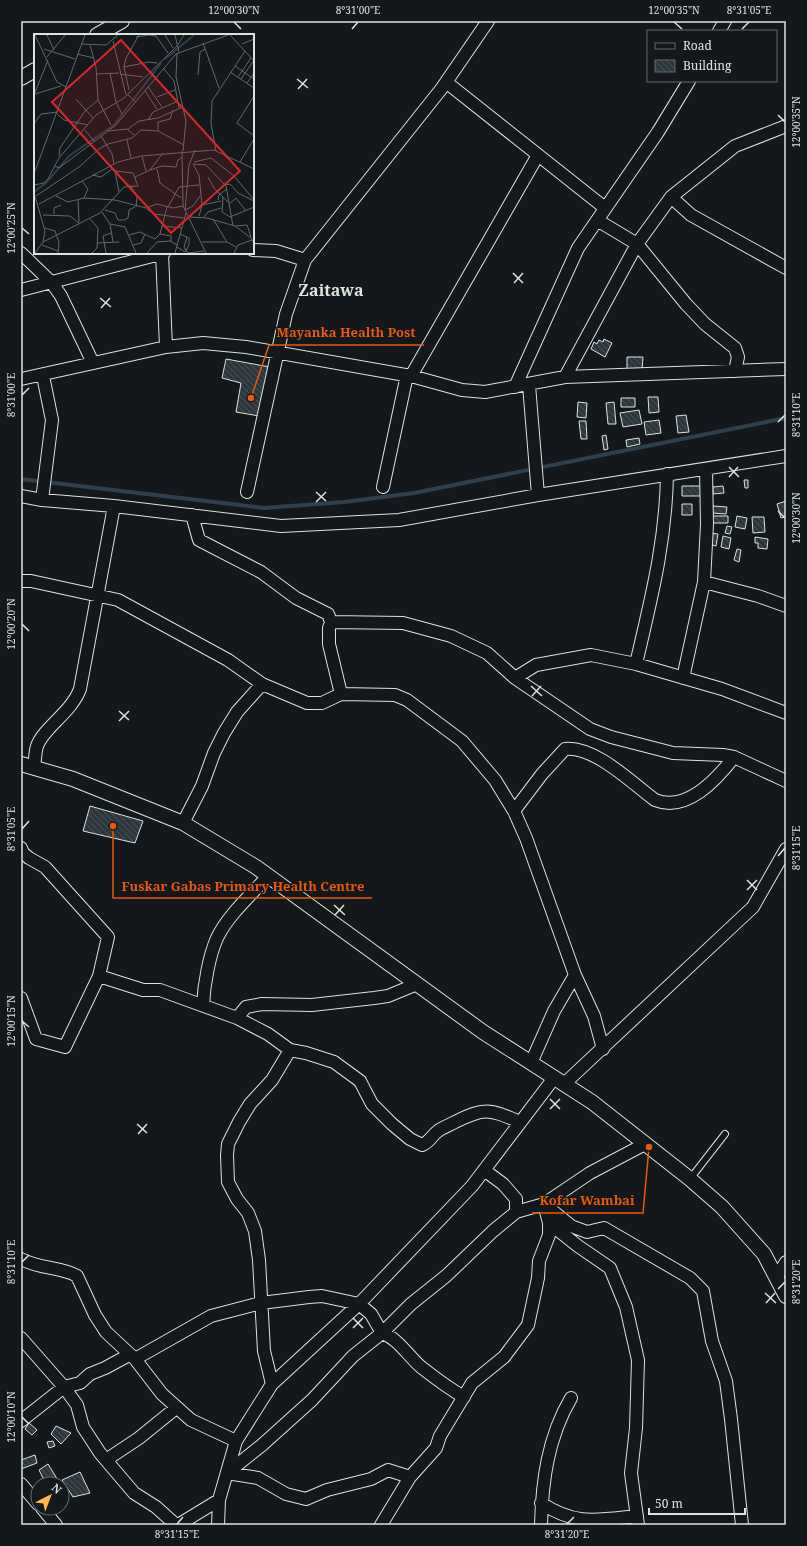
<svg xmlns="http://www.w3.org/2000/svg" width="807" height="1546" font-family="'Noto Serif',serif">
<style>
.lines{fill:none;stroke-linecap:round;stroke-linejoin:round}
.stream{stroke:#2f3f4d;stroke-width:4}
.building{fill:url(#building-back-hatch);stroke:#d8e6dc}
.service-casing{stroke:#d8e6dc;stroke-width:8}
.minor-casing{stroke:#d8e6dc;stroke-width:14}
.tertiary-casing{stroke:#d8e6dc;stroke-width:16}
.service{stroke:#14181c;stroke-width:6}
.minor{stroke:#14181c;stroke-width:12}
.tertiary{stroke:#14181c;stroke-width:14}
.ticks{fill:none;stroke:#d8e6dc;stroke-width:1.5}
.labels{text-anchor:middle;stroke-width:3;stroke-linejoin:round;paint-order:stroke}
.district-label{font-size:16px;font-weight:bold;fill:#d8e6dc;stroke:#14181c}
.inset-river{fill:none;stroke:#2f3f4d;stroke-width:2}
.inset-road{fill:none;stroke:#626a69;stroke-width:1}
.view{fill:#d62828;fill-opacity:0.15;stroke:#d62828;stroke-width:2}
.inset-edge{fill:none;stroke:#d8e6dc;stroke-width:2}
.leader{fill:none;stroke:#e8590c;stroke-width:1.5}
.callout-dot{fill:#e8590c;stroke:#14181c;stroke-width:1.5}
.callout-label{font-size:13px;text-anchor:middle;font-weight:bold;fill:#e8590c;stroke:#14181c;stroke-width:3;stroke-linejoin:round;paint-order:stroke}
.neatline{fill:none;stroke:#d8e6dc;stroke-width:1.5}
.ticks-label{font-size:10px;text-anchor:middle;fill:#d8e6dc}
</style>
<defs>
<pattern id="building-back-hatch" width="6" height="6" patternUnits="userSpaceOnUse"><rect width="6" height="6" fill="#2c363c"/><path d="M-1 5l2 2M0 0l6 6M5-1l2 2" fill="none" stroke="#4a5358"/></pattern>
</defs>
<rect width="100%" height="100%" fill="#14181c"/>
<g class="lines">
<path class="stream" d="M21 479 264 508 344 502 414 493 786 418"/>
</g>
<path class="building" d="M604 339 612 343 605 357 591 349 594 342 597 344 599 340 603 342Z
M627 357H643L642 370 627 369Z
M226 359 270 367 259 416 236 412 241 383 222 378Z
M648 397H658L659 412 649 413Z
M621 398H635V407H621Z
M578 402 587 403 586 418 577 417Z
M614 402 616 424H608L606 403Z
M639 410 642 424 623 427 620 413Z
M686 415 689 432 678 433 676 416Z
M659 420 661 433 646 435 644 422Z
M579 421H586L587 439H581Z
M606 435 608 449 604 450 602 436Z
M639 438 640 444 627 447 626 440Z
M744 480H748V488H745Z
M682 486H705V496H682Z
M723 486 724 493 713 494V487Z
M786 501V517L781 518 777 504Z
M682 504H692V515H682Z
M713 506 727 507 726 514 712 513Z
M711 516H728V523H711Z
M737 516 747 518 745 529 735 527Z
M752 517H764L765 532 753 533Z
M727 526 732 527 730 534 725 533Z
M710 533 718 534 716 546 708 544Z
M723 536 731 538 729 549 721 547Z
M755 537 768 539 767 549 758 548V543H755Z
M737 549 741 550 739 562 734 560Z
M90 806 143 821 135 843 83 831Z
M29 1423 37 1430 32 1435 25 1429Z
M56 1426 71 1433 61 1444 51 1434Z
M53 1441 55 1446 49 1448 47 1442Z
M35 1455 37 1463 21 1469V1460Z
M48 1464 59 1482 54 1484H46L39 1470Z
M80 1472 90 1493 73 1497 62 1480Z"/>
<g class="lines">
<g class="service-casing">
<path id="service" d="M690 1179 725 1134"/>
</g>
<g class="minor-casing">
<path id="minor" d="M719 31 725 21
M446 82 605 208
M671 197 691 215 786 268
M597 220 637 244 686 304 705 324 735 348 738 357 735 371
M253 250 276 251 305 260
M21 253 52 283 61 296 93 363
M162 253 166 347
M21 290 164 253
M411 376 538 155
M565 377 637 244 671 197 735 146 786 126
M21 379 166 347 203 343 246 347 411 376 462 390 485 392 565 377 786 369
M529 385 538 495
M515 387 578 248 658 132 689 81
M383 487 407 375
M247 492 286 314 305 260 442 88 488 21
M21 496 42 500 114 506 281 526 399 520 538 495 786 456
M42 500 52 420 43 376
M192 515 199 540 261 572 296 598 328 614 331 622 329 628V644L341 694
M21 581H31L118 600 228 660 262 684 307 703H322L341 694 395 695 407 700 462 741 495 780 514 811 526 838 575 975 594 1016 603 1049
M704 582 758 596 786 606
M331 622 403 623 451 636 487 653 515 678 590 729 611 737 673 753 723 755 734 757 786 781
M636 664C651 599 666 542 667 474
M515 678 536 665 591 655 636 664 722 689 786 713
M683 678 704 582 707 524 706 469
M34 768C35 761 35 753 37 746 44 727 71 713 80 689L114 506
M514 811 542 774 565 749C595 746 632 783 655 800 687 813 717 779 734 757
M183 823 202 786 214 753 224 733 237 712 262 684
M21 848 23 853 29 858 45 867 108 937 99 976 65 1047 36 1039 21 998
M99 976 143 990H160L237 1018 246 1007 262 1004 312 1005 374 998 388 996 417 984
M203 1005C204 985 209 956 217 938 228 915 251 895 268 876
M237 1018 268 1034 290 1050 306 1053 334 1062 360 1081 372 1104 392 1124 410 1139 422 1145C431 1141 432 1135 438 1131 443 1127 450 1125 455 1122 485 1107 489 1109 520 1122
M531 1063 554 1011 575 975
M564 1084 753 907 786 849
M484 1170 503 1184 516 1199V1212
M544 1204 571 1226 587 1232 604 1228 690 1278 703 1291 712 1341 726 1381 731 1419 742 1525
M549 1223 578 1246 610 1268 626 1307 638 1360 636 1428 631 1473 638 1525
M21 1259C39 1269 62 1267 77 1276L95 1315 106 1332 135 1359 162 1394 191 1420 236 1441
M777 1276 786 1262
M21 1338 64 1387 77 1405 83 1427 100 1453 134 1493 156 1507 176 1525
M135 1359 211 1316 261 1303 309 1297 322 1296 359 1304 371 1314 382 1333C398 1338 408 1356 421 1367 435 1378 448 1388 464 1397
M272 1384 264 1351 259 1260 255 1231 248 1213 237 1199 228 1182 227 1155 228 1144 239 1122 250 1104 272 1080 290 1050
M21 1421 64 1387 80 1383 90 1374 105 1368 129 1355
M106 1460 139 1438 176 1408
M410 1477 388 1470 371 1479 327 1490 306 1499 286 1494 258 1478 227 1473 262 1445 312 1400 353 1356 382 1333 411 1304 446 1276 493 1231 516 1212 544 1204 590 1173 645 1144
M21 1484 38 1504
M541 1503C576 1526 597 1520 637 1516
M42 1508 56 1525
M178 1525 219 1500
M218 1525 219 1500 236 1441 272 1384 359 1304 472 1186 554 1078
M381 1525 410 1477 436 1448 440 1436 472 1383 504 1357 528 1325 538 1278 539 1261 549 1235V1223L544 1204
M541 1525C542 1481 548 1437 571 1398"/>
</g>
<g class="tertiary-casing">
<path id="tertiary" d="M97 35 122 21
M21 78 35 70
M21 764 73 779 183 823 256 867 483 1032 592 1102 690 1179 722 1207 764 1254 786 1296"/>
</g>
<use href="#service" class="service"/>
<use href="#minor" class="minor"/>
<use href="#tertiary" class="tertiary"/>
</g>
<path class="ticks" d="M234 22 241 29M674 22 682 29M352 29 358 22M742 29 749 22M297 79 308 88M298 89 307 79M778 115 785 122M22 228 29 234M513 273 523 283M514 283 523 273M100 298 111 307M101 308 110 298M22 395 29 388M778 422 785 415M729 467 739 477M729 477 738 467M316 492 326 501M316 502 326 492M778 511 785 518M22 624 29 631M531 686 542 696M532 696 541 686M119 711 129 720M119 721 129 711M22 829 29 821M778 856 785 848M747 880 757 890M747 890 757 880M334 905 345 915M335 915 344 905M22 1021 29 1027M550 1099 560 1109M550 1109 560 1099M137 1124 147 1133M138 1134 147 1124M22 1262 29 1255M778 1289 785 1282M765 1293 776 1303M766 1303 775 1293M353 1318 363 1328M353 1328 363 1318M22 1417 29 1424M177 1524 183 1517M567 1524 574 1517"/>
<g class="labels">
<g class="district-label">
<text x="331" y="296">Zaitawa</text>
</g>
</g>
<g transform="translate(34 34)">
<rect width="220" height="220" fill="#14181c"/>
<path class="inset-river" d="M131 25 160 1M0 158 13 148 35 122 80 91 127 29"/>
<path class="inset-road" d="M1 1 23 48 32 53M13 1 20 16M115 1 122 2 134 19M131 1 139 14M141 1 145 18M196 1 220 27M102 3 115 1M79 7 92 61M169 9 185 54M47 10 72 11 84 1M208 10 220 5M56 11 62 33 64 66 77 91M10 15 41 25M143 19 142 43 152 87 149 117M43 20 60 24M13 23 31 1M201 32 220 45M90 33 115 28 123 29M129 34 140 47 145 74M196 38 220 54M76 39 82 68M62 40 85 39M86 40 109 43M164 41 166 18 171 15M204 43 217 24M207 45 220 26M213 49 220 39M114 53 128 73M95 56 90 33 92 24 105 1M111 57 123 75M1 60 27 52M93 60 102 68M0 61 14 26M220 62 203 89 220 102M123 63 141 56M42 65 59 84M82 68 88 80M23 80 30 86 54 91M114 86 119 78 144 67M0 90 7 80 24 78M94 95 105 87 124 84 149 73M51 96 60 107M74 97 93 95 100 101M124 97V88L136 85 139 76M67 102 78 120 80 130M93 106 97 124M161 116 155 131 151 176 159 172 166 162M148 117 149 172 172 219M182 117 177 90 178 67 211 17M25 122 26 114 51 77 64 66M108 122 112 137M160 128 177 124 200 142 220 166M206 128 220 105M159 130 172 131 192 152 199 192M159 130 165 141 168 171 165 182M21 132 25 134 82 91 142 20 194 1M77 132 81 137 85 158M123 135 126 149 147 164M116 136 128 132 142 133 144 126 148 123M0 140 51 1M59 141 67 143 78 135M101 143 116 136 129 119M174 143 180 154 194 168M48 147 54 155 50 164M0 151 10 149 14 145 25 124 62 81 90 64 143 12 150 1M96 151 103 163 102 173M191 151 196 150 204 159 220 167M0 159 11 197 9 208 1 219M2 162 45 133 65 115 74 110 98 104 107 96 124 97 150 111M22 162 34 168 50 164 81 166 112 174 123 170 139 174 149 172M189 163 188 178 196 183 220 173M44 166 45 188M184 166 185 161 193 155M5 170 84 128 107 122 180 116 220 135M195 170 202 164 212 177M168 171 187 167M134 173 145 153 165 151M113 175 120 180 150 184M71 176 81 179 84 186H90L94 184 95 176 101 173M68 178 76 190 91 193 102 219M20 180V174L27 171M9 181 36 182 46 190M155 183 173 184 201 192 217 204 220 210M170 183 174 178 187 174M56 185 64 194 63 214 58 219M179 185 193 208 202 213M76 190 79 208M128 192 148 194M202 192 213 191 217 203M11 194 21 197 25 208 24 219M126 200 137 202V207M95 201 106 198 121 205M153 203 150 213 154 219M121 205 126 200 133 173M9 208 66 179 90 153 104 152 99 139 81 137M168 208H193M64 209 85 208M8 211 24 217M99 211 107 209 111 200M143 213 151 218 155 211V204L146 200M72 219 69 202 77 199M113 219 123 208 136 207 143 211M141 219 152 179M154 219 170 217M200 219 204 211 218 206"/>
<path class="view" d="M87 6 206 137 137 199 18 68Z"/>
<rect width="220" height="220" class="inset-edge"/>
</g>
<path class="leader" d="M251 398L269 345H424M113 826L113 898H372M649 1147L643 1213H532"/>
<g class="callout-dot">
<circle cx="251" cy="398" r="4"/>
<circle cx="113" cy="826" r="4"/>
<circle cx="649" cy="1147" r="4"/>
</g>
<g class="callout-label">
<text x="346" y="337">Mayanka Health Post</text>
<text x="243" y="891">Fuskar Gabas Primary Health Centre</text>
<text x="587" y="1205">Kofar Wambai</text>
</g>
<rect width="807" height="1546" fill="none" stroke="#14181c" stroke-width="44"/>
<rect x="647" y="30" width="130" height="52" fill="#14181c" stroke="#626a69"/>
<rect x="655" y="43" width="20" height="6" fill="#14181c" stroke="#626a69"/>
<text x="683" y="50" font-size="12" fill="#d8e6dc">Road</text>
<rect x="655" y="60" width="20" height="12" fill="url(#building-back-hatch)" stroke="#626a69"/>
<text x="683" y="70" font-size="12" fill="#d8e6dc">Building</text>
<g transform="translate(50 1496) rotate(42)"><circle r="19" fill="#14181c" stroke="#626a69"/>
<path d="M0-3L7 15L0 10L-7 15Z" fill="#ffb74d"/>
<text y="-6" font-size="11" font-weight="bold" text-anchor="middle" fill="#d8e6dc">N</text>
</g>
<path d="M649 1508v6h96v-6" fill="none" stroke="#d8e6dc" stroke-width="2"/>
<text x="655" y="1508" font-size="12" fill="#d8e6dc" stroke="#14181c" stroke-width="3" paint-order="stroke">50 m</text>
<rect x="22" y="22" width="763" height="1502" class="neatline"/>
<g class="ticks-label">
<text x="234" y="14">12°00'30"N</text>
<text x="358" y="14">8°31'00"E</text>
<text x="674" y="14">12°00'35"N</text>
<text x="749" y="14">8°31'05"E</text>
<text transform="translate(796 122) rotate(-90)" y="4">12°00'35"N</text>
<text transform="translate(11 228) rotate(-90)" y="4">12°00'25"N</text>
<text transform="translate(11 395) rotate(-90)" y="4">8°31'00"E</text>
<text transform="translate(796 415) rotate(-90)" y="4">8°31'10"E</text>
<text transform="translate(796 518) rotate(-90)" y="4">12°00'30"N</text>
<text transform="translate(11 624) rotate(-90)" y="4">12°00'20"N</text>
<text transform="translate(11 829) rotate(-90)" y="4">8°31'05"E</text>
<text transform="translate(796 848) rotate(-90)" y="4">8°31'15"E</text>
<text transform="translate(11 1021) rotate(-90)" y="4">12°00'15"N</text>
<text transform="translate(11 1262) rotate(-90)" y="4">8°31'10"E</text>
<text transform="translate(796 1282) rotate(-90)" y="4">8°31'20"E</text>
<text transform="translate(11 1417) rotate(-90)" y="4">12°00'10"N</text>
<text x="177" y="1538">8°31'15"E</text>
<text x="567" y="1538">8°31'20"E</text>
</g>
</svg>
